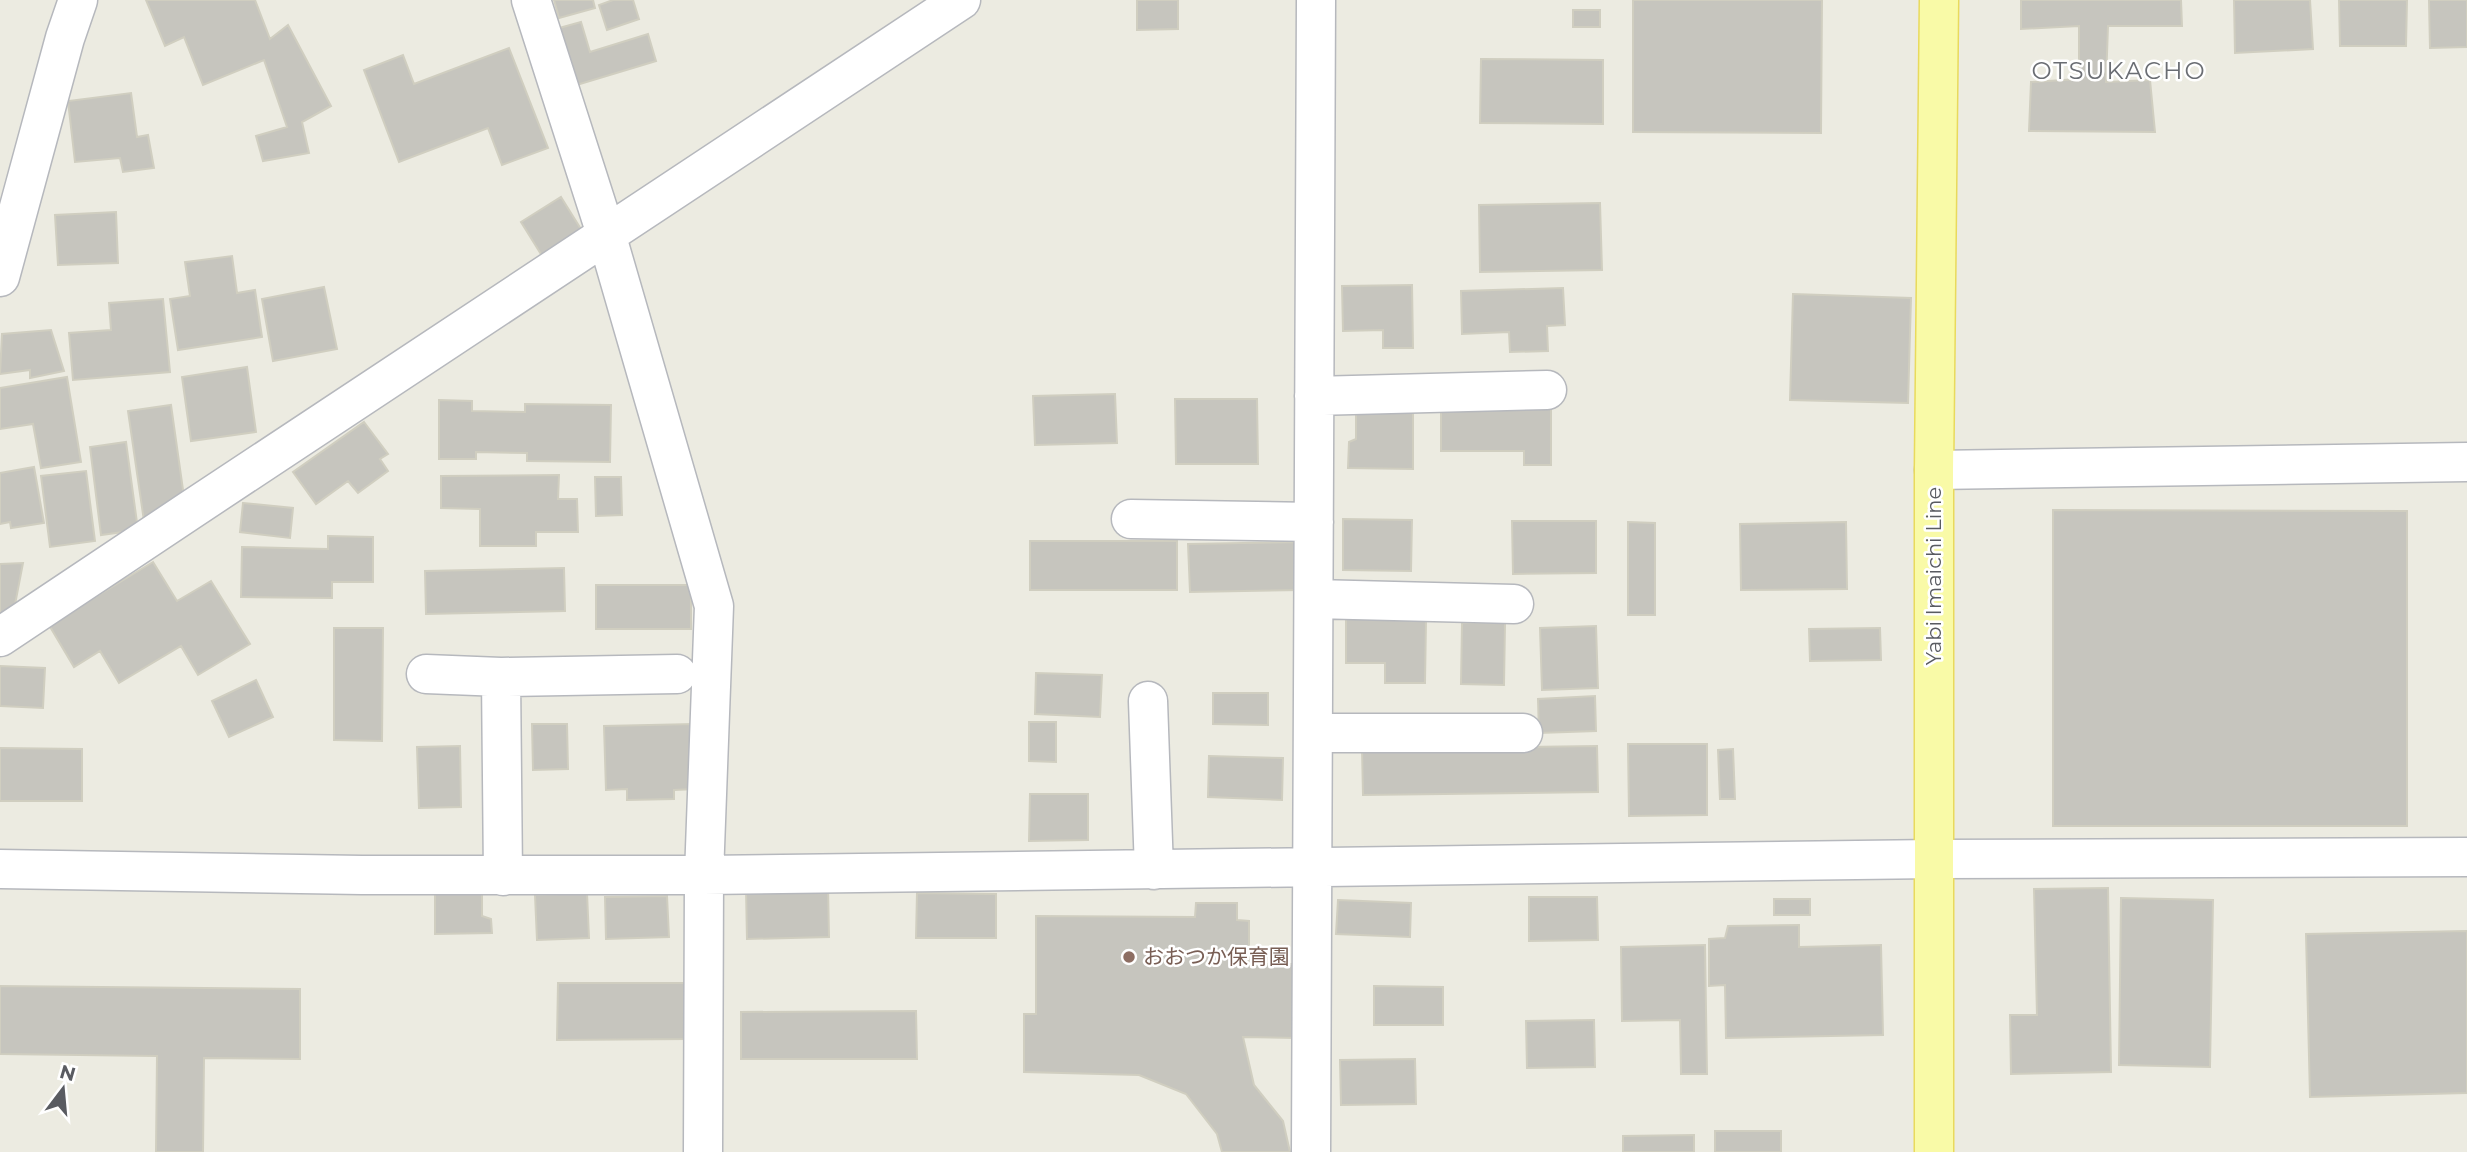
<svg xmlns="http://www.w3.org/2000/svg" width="2467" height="1152" font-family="Montserrat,'Noto Sans JP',sans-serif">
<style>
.building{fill:#c6c5be;stroke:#d0cec0;stroke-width:2}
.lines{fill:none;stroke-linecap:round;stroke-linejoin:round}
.minor-casing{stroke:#b6b8bd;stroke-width:41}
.major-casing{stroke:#e9da5c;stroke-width:41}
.minor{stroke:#fff;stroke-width:38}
.major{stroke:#f9faa7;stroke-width:38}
.education-dot{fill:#8d6e63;stroke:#fff;stroke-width:2.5}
.labels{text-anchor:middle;stroke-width:5;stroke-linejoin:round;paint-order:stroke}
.street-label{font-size:21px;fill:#595b61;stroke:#fff}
.education-label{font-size:21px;fill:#785e54;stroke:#fff;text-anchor:start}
.quarter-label{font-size:24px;letter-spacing:2px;fill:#6a6d73;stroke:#fff}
</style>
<rect width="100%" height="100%" fill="#ecebe1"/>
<path class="building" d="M146 0H255L270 39 288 25 331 106 302 122 309 153 263 161 256 136 287 127 264 60 203 85 184 37 165 46Z
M554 0H593L595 8 559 18Z
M613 0H633L639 19 607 30 599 5Z
M1137 0H1178V29L1137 30Z
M1633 0H1822L1821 133 1633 132Z
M2021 0H2181L2182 26H2108L2106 82 2150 80 2155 132 2029 131 2031 82 2079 79V26L2021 29Z
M2234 0H2310L2313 49 2235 53Z
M2339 0H2407L2406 46H2340Z
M2429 0H2467V47L2430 48Z
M1573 10H1600V27H1573Z
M581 22 590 52 648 34 656 61 570 87 552 30Z
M509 48 548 148 502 165 488 128 399 162 364 70 403 55 414 84Z
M1481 59 1603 60V124L1480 123Z
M131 93 137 137 148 135 154 168 123 172 120 158 75 162 68 101Z
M561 197 584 234 544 259 521 222Z
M1600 203 1602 270 1480 272 1479 205Z
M116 212 118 263 58 265 55 215Z
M232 256 237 293 255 290 262 337 178 350 170 299 190 296 185 262Z
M1412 285 1413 348H1383V330L1343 331 1342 286Z
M324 287 337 349 273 361 262 299Z
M1563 288 1565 325 1547 326 1548 351 1510 352 1509 332 1462 334 1461 291Z
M1793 294 1911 298 1908 403 1790 400Z
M163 299 170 372 73 380 69 333 111 330 109 303Z
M51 330 64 371 30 378V370L0 374 2 334Z
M247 367 256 432 191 441 182 377Z
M67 377 81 462 41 468 33 424 0 429V388Z
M1115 394 1117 443 1035 445 1033 396Z
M1175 399H1257L1258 464H1176Z
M439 400 472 401V411L525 412V404L611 405 610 462 527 461V453L476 452V459H439Z
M1551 403V465H1524V451H1441V404Z
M171 405 185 504 145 528 128 411Z
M1356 411H1413V469L1348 468 1349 442 1356 439Z
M364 422 388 454 380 459 388 471 358 493 348 481 316 504 293 472Z
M126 442 138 530 101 535 90 447Z
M34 467 44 523 11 528 10 522 0 524V473Z
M86 471 95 541 50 547 41 476Z
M559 475 558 499H577L578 532H536V546H480V509L441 508V476Z
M595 477H621L622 515 596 516Z
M243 503 293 508 290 538 240 532Z
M2053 510 2407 511V826H2053Z
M1343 519 1412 520 1411 571 1343 570Z
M1512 521H1596V573L1513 574Z
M1628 522 1655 523V615H1628Z
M1846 522 1847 589 1741 590 1740 524Z
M328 536 373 537V582H332V598L241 597 242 547 328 549Z
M1030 541H1177V590H1030Z
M1300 542 1301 590 1190 592 1188 544Z
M153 562 177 601 211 581 250 644 198 675 181 646 119 683 100 651 74 667 49 625Z
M23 563 13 615 0 619V564Z
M564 568 565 611 426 614 425 571Z
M596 585H691V629H596Z
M1346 618 1426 620 1425 683H1385V663H1346Z
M1462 623H1505L1504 685 1461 684Z
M1596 626 1598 688 1542 690 1540 628Z
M334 628H383L382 741 334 740Z
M1880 628 1881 660 1810 661 1809 629Z
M0 666 45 668 43 708 0 706Z
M1036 673 1102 675 1100 717 1035 714Z
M256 680 273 717 229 737 212 701Z
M1213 693H1268V725L1213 724Z
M1595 696 1596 731 1539 733 1538 699Z
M1029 722H1056V762L1029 761Z
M532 724H567L568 769 533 770Z
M694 724 696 789 674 790V799L627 800V789L606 790 604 726Z
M1628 744H1707V815L1629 816Z
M460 746 461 807 419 808 417 747Z
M1597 746 1598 792 1363 795 1362 749Z
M0 748 82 749V801H0Z
M1733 749 1735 799H1720L1718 750Z
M1209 756 1283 758 1282 800 1208 797Z
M1030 794H1088V840L1029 841Z
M828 887 829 937 747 939 746 889Z
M2108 888 2111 1072 2011 1074 2010 1015H2037L2034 889Z
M587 893 589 938 537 940 535 895Z
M917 893 996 894V938H916Z
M435 894H482V916L491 919 492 933 435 934Z
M667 896 669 937 606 939 605 897Z
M1529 897H1597L1598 940 1529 941Z
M2121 898 2213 900 2210 1067 2119 1065Z
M1774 899H1810V915H1774Z
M1338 900 1411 903 1410 937 1336 934Z
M1196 903H1237V920L1249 921V964H1295V1038L1243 1037 1254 1085 1283 1121 1290 1152H1222L1217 1134 1186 1094 1139 1075 1024 1072V1014H1036V916L1195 917Z
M1799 925V947L1881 945 1883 1035 1726 1038 1725 985 1709 986V939L1725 938 1728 926Z
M2467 931V1093L2310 1097 2306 934Z
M1705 945 1707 1074H1681L1680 1020 1622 1021 1621 947Z
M558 983H687L688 1039 557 1040Z
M0 986 300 989V1059L204 1058 203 1152H156L157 1056 0 1054Z
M1374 986 1443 987V1025H1374Z
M916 1011 917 1059H741V1012Z
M1594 1020 1595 1067 1527 1068 1526 1021Z
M1415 1059 1416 1104 1341 1105 1340 1060Z
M1715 1131H1781V1152H1715Z
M1694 1135V1152H1623V1136Z"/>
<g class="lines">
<g class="minor-casing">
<path id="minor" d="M531 0 607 237 714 606 704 875 703 1152
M0 277 65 38 78 0
M1314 396 1547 390
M1934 470 2467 462
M1131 519 1314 522
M1314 599 1514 604
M0 637C319 423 641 214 961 0
M426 674 501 677 677 674
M501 677 503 876
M1148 701 1154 870
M1313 733H1523
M0 869 362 875H704L1935 859 2467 857
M1311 1152 1316 0"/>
</g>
<g class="major-casing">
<path id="major" d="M1934 1152V470L1939 0"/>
</g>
<use href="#minor" class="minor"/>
<use href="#major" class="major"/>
</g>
<circle class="education-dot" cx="1129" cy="957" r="7"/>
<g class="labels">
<g class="street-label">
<text transform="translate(1934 576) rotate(-90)" y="7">Yabi Imaichi Line</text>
</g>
<g class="education-label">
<text x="1143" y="964">おおつか保育園</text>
</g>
<g class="quarter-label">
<text x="2119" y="79">OTSUKACHO</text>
</g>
</g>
<g transform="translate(63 1089) rotate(16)" stroke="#ffffff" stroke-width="5" paint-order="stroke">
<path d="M0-5L12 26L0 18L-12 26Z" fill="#595b61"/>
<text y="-10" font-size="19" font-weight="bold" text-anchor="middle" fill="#595b61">N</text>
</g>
</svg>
